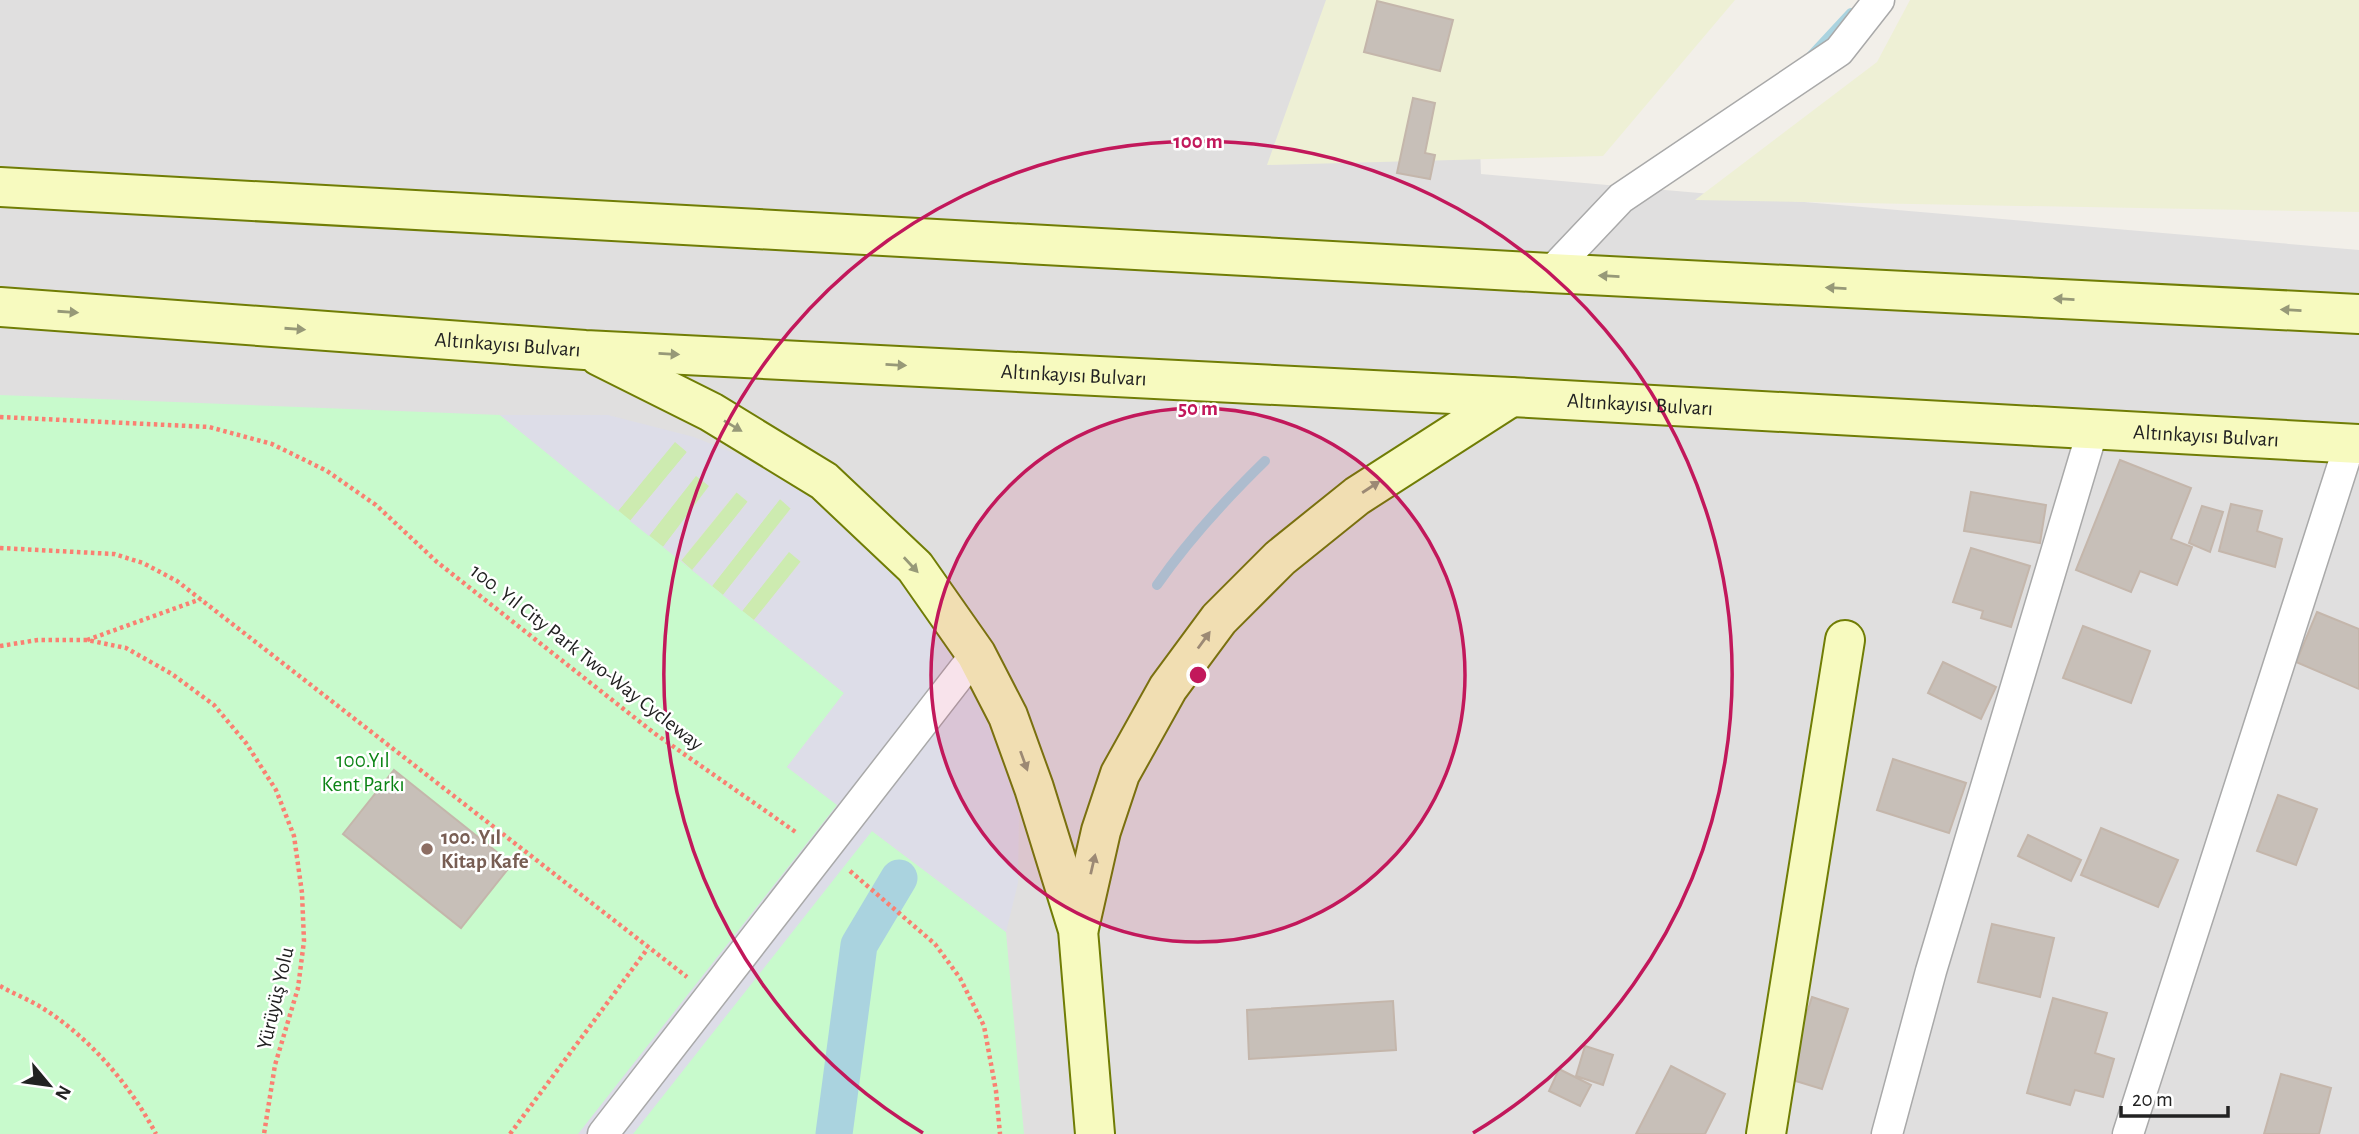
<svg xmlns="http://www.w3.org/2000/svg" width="2359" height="1134" font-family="'Alegreya Sans',sans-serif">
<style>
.residential{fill:#e0dfdf}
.farmland{fill:#eef0d5}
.grass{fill:#cdebb0}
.park{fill:#c8facc}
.plaza{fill:#dddde8;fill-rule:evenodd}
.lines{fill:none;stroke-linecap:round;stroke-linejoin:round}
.stream{stroke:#aad3df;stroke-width:10}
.canal{stroke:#aad3df;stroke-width:37}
.building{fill:#c7bfb8;stroke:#c4b6ab;stroke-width:2}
.street-casing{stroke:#a9a9a9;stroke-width:33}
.secondary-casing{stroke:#707d05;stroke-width:42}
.path{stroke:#fa8072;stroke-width:4.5;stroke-dasharray:3.5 3.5;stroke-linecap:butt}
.street{stroke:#fff;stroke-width:30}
.secondary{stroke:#f7fabf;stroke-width:38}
.oneway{fill:#979978}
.ring{fill:none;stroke:#c2185b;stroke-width:3.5}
.education-dot{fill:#8d6e63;stroke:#fff;stroke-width:2.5}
.labels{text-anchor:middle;stroke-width:5;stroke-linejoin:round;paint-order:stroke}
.street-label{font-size:21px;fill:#222;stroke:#fff}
.park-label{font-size:21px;fill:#0c8416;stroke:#fff}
.education-label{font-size:21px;font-weight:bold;fill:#785e54;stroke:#fff;text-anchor:start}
.centre{fill:#c2185b;stroke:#fff;stroke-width:3.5}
.ring-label{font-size:21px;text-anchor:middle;font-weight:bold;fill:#c2185b;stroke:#fff;stroke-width:5;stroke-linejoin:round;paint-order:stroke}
</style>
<rect width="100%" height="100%" fill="#f2efe9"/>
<path class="residential" d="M0 0H1475L1481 174 2359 250V1134H0Z"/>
<path class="farmland" d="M1326 0H1735L1603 156 1267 165Z
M1910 0H2359V212L1695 200 1877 62Z"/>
<path class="grass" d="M675 441 687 452 630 521 618 511Z
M696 475 710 486 663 547 649 536Z
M737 492 748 501 693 571 681 561Z
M780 499 791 508 723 595 712 586Z
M789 551 801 561 754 620 742 611Z"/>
<path class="park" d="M0 395 500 415 844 693 787 767 1006 932 1024 1134H0Z"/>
<path class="plaza" d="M500 415H608L694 437 753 461 792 483 827 508 881 558 916 597 948 642 975 688 1019 804 1018 883 1006 932 872 831 633 1134H578L837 805 787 767 844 693 754 620 801 562 789 552 742 611 723 595 791 509 780 499 712 586 663 547 709 486 696 476 649 536 630 521 687 452 675 442 618 511ZM736 492 748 502 692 570 681 560Z"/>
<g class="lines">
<path class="stream" d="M1812 55 1851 13
M1157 585C1189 539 1225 500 1265 461"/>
<path class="canal" d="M834 1134 859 945 899 878"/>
</g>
<path class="building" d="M1377 1 1453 20 1440 71 1364 52Z
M1413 98 1435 103 1425 153 1435 155 1430 179 1397 173Z
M2120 460 2191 488 2171 539 2192 547 2177 585 2140 571 2131 592 2076 570Z
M1971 492 2046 505 2040 543 1964 531Z
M2231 504 2262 511 2257 531 2282 539 2275 567 2219 551Z
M2202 506 2223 512 2210 552 2189 543Z
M1971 548 2030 566 2011 627 1981 618 1983 611 1953 602Z
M2317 612 2359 629V689L2296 662Z
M2083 626 2150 651 2131 703 2063 678Z
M1943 662 1996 687 1981 719 1928 693Z
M1893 759 1966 783 1949 833 1877 810Z
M394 770 512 864 461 928 343 834Z
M2278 795 2317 809 2296 865 2257 851Z
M2101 828 2178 860 2158 907 2081 875Z
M2028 835 2081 860 2071 881 2018 856Z
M1992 924 2054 938 2040 997 1978 982Z
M1812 997 1848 1009 1822 1089 1786 1078Z
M2053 998 2107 1013 2095 1053 2114 1059 2103 1097 2075 1090 2070 1105 2027 1093Z
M1393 1001 1396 1050 1249 1059 1247 1010Z
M1585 1046 1613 1055 1603 1085 1576 1076Z
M1671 1066 1725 1094 1705 1134H1636Z
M1559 1069 1591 1085 1580 1106 1549 1091Z
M2281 1074 2331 1088 2319 1134H2264Z"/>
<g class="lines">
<g class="street-casing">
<path id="street" d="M1550 273 1621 198 1839 51 1879 0
M603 1134 976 654
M1887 1134 1931 971 2093 429
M2128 1134 2350 443"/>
</g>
<g class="secondary-casing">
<g id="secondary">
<path d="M0 187 1550 273 2359 314"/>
<path id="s1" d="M0 307 585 350 1511 397 2359 444"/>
<path d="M599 356 711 412 824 481 915 567 976 654 1008 716 1034 788 1078 930 1095 1134"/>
<path d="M1079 928 1101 831 1120 774 1168 688 1219 619 1280 558 1357 496 1511 397"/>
<path d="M1766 1134 1845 640"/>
</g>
</g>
<path class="path" d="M0 417 209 427 272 444 327 471 376 505 437 562 654 733 797 833
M0 548 114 554 143 563 177 581 687 977
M87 640 201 599
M0 646 38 640H87L126 648 172 674 214 705 246 743 276 790 294 836 302 893 304 941 298 988 275 1065 264 1134
M850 871 935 944 960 978 984 1026 996 1091 1000 1134
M0 986C14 994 30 1000 44 1009 91 1039 130 1085 156 1134
M510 1134 648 948"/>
<use href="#street" class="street"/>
<use href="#secondary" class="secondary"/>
</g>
<defs><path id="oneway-solid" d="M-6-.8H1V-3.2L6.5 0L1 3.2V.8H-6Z" transform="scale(1.75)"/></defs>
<g class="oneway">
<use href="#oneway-solid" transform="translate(1609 276) rotate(-177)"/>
<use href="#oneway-solid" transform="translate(1836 288) rotate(-177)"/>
<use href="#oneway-solid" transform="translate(2064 299) rotate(-177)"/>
<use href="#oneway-solid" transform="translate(2291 310) rotate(-177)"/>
<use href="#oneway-solid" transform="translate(68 312) rotate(4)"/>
<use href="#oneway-solid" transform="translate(295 329) rotate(4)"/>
<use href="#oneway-solid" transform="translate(669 354) rotate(3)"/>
<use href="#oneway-solid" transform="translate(896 365) rotate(3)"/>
<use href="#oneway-solid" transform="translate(733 426) rotate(31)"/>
<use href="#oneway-solid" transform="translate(1371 487) rotate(-33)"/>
<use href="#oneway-solid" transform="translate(911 565) rotate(47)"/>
<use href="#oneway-solid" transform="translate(1204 640) rotate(-54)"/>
<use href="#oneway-solid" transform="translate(1024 761) rotate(70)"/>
<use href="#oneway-solid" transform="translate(1093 864) rotate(-77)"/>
</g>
<circle cx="1198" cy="675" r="267" fill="#c2185b" fill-opacity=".12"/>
<g class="ring">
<circle cx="1198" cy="675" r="267"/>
<path d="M923 1133A534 534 0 1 1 1473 1133"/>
</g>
<circle class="education-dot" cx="427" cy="849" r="7"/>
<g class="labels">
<g class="street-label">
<text dy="7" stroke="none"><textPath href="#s1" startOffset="509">Altınkayısı Bulvarı</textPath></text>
<text dy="7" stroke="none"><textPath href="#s1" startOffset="1076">Altınkayısı Bulvarı</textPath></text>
<text dy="7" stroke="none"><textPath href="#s1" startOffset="1643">Altınkayısı Bulvarı</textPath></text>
<text dy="7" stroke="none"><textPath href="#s1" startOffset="2210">Altınkayısı Bulvarı</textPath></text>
<text transform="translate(587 657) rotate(38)" y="7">100. Yıl City Park Two-Way Cycleway</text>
<text transform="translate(275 998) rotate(-77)" y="7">Yürüyüş Yolu</text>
</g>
<g class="park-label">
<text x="363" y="767">100.Yıl<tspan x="363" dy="24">Kent Parkı</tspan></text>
</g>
<g class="education-label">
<text x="441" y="844">100. Yıl<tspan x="441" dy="24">Kitap Kafe</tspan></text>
</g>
</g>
<circle cx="1198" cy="675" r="10" class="centre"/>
<g class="ring-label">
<text x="1198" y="148">100 m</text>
<text x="1198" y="415">50 m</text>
</g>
<g transform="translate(49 1085) rotate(119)" stroke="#ffffff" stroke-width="5" paint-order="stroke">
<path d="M0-5L12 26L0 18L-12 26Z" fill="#222222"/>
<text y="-10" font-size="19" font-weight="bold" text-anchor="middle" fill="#222222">N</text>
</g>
<path d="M2121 1106v10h107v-10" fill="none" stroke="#222222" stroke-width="3.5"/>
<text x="2132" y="1106" font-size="21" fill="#222222" stroke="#ffffff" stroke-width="5" paint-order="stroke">20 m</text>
</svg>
